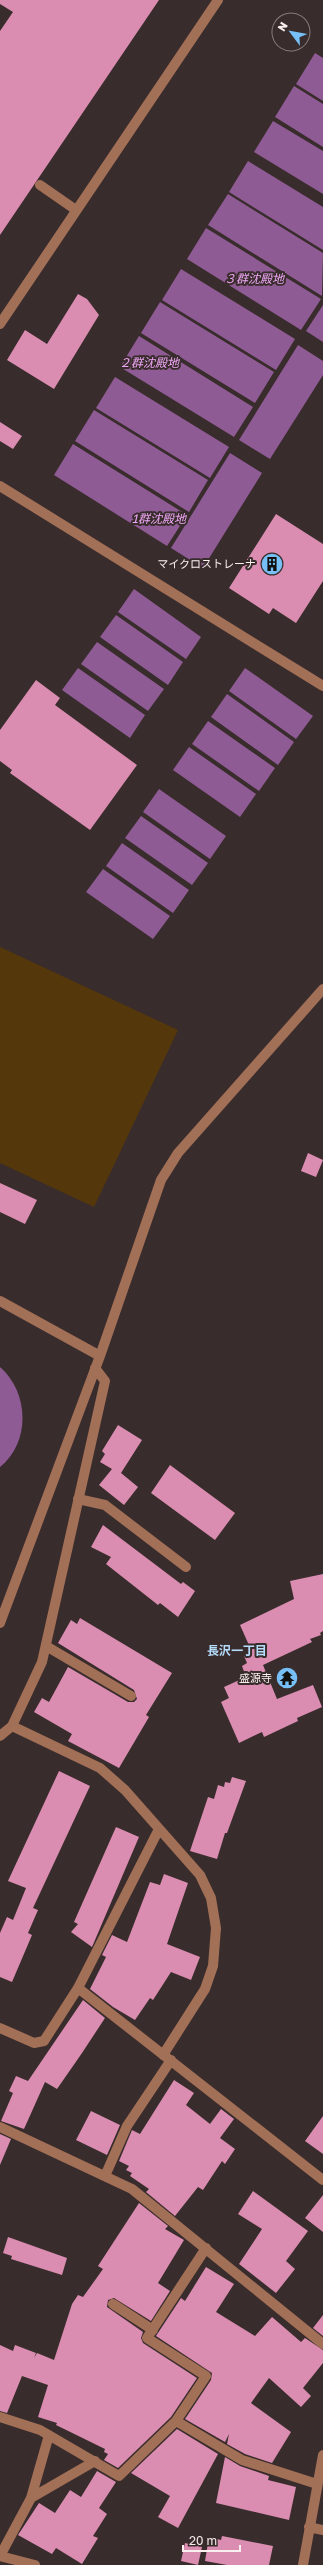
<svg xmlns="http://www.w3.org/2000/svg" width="323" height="2565" font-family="'Golos Text','Noto Sans JP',sans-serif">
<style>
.green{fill:#54370b}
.water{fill:#8f5b94}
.building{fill:#da8db0}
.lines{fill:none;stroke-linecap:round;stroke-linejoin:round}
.minor{stroke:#a26f57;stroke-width:10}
.labels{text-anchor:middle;stroke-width:4;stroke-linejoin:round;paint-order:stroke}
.poi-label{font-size:11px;fill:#f8efee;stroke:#392c2c;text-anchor:end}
.water-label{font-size:12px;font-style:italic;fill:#f0a7f7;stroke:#392c2c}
.neighbourhood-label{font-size:12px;font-weight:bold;fill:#b5ddfc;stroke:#392c2c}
</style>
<rect width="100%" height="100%" fill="#392c2c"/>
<path class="green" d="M0 947 178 1030 94 1207 0 1163Z"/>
<path class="water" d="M315 53 323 58V101L296 84Z
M294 86 323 104V147L275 117Z
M273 121 323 151V194L254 152Z
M248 161 323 207V250L229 192Z
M228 194 323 253 322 296 208 225Z
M206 228 321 299 301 330 187 259Z
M181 269 295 339 276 370 162 300Z
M160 302 274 372 255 403 141 333Z
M323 305V342L306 331Z
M139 336 253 407 234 437 120 367Z
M298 345 323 361V375L270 459 239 440Z
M115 377 229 447 210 478 96 408Z
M94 410 208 480 189 512 75 441Z
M73 444 187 515 167 546 54 475Z
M230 453 262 473 203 568 171 548Z
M134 589 201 637 186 659 118 612Z
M116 615 183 662 168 685 100 637Z
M97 642 164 689 148 711 81 664Z
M78 668 145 715 130 738 62 690Z
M245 668 313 716 296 739 229 691Z
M227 694 294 742 278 765 211 717Z
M208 721 275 768 259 791 192 744Z
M189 747 256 794 240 817 173 770Z
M159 789 226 836 210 859 143 812Z
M141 816 208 863 192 885 125 838Z
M122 843 189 890 173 913 106 866Z
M103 869 170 916 153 939 86 892Z
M0 1367C29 1392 31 1442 0 1467Z"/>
<path class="building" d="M0 0H159L0 235V31L13 12 0 4Z
M78 294 87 299 99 315 54 389 7 360 25 330 47 344Z
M0 422 22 436 13 449 0 441Z
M276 514 323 544V581L296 623 273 608 269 614 229 588Z
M36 680 60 698 55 705 137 765 90 830 10 773 12 770 0 761V730Z
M308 1153 323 1160 316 1177 301 1171Z
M0 1183 37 1200 25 1224 0 1212Z
M118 1425 142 1440 121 1473 138 1487 124 1505 99 1485 112 1469 100 1462 105 1454 102 1451Z
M170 1465 235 1513 215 1540 151 1493Z
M103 1525 181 1584 183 1582 195 1591 178 1617 160 1603 158 1605 106 1564 111 1557 91 1547Z
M323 1574V1631L320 1633 321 1635 310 1639 312 1642 263 1665 277 1699 313 1685 322 1707 297 1718 298 1721 264 1737 262 1732 239 1743 221 1702 229 1698 224 1687 246 1677 242 1666 247 1663 244 1656 252 1652 240 1625 294 1599 290 1581Z
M80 1618 172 1673 146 1715 149 1717 119 1768 68 1741 72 1734 34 1712 42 1698 49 1702 68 1667 128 1702H134L137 1699 134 1690 58 1643 71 1620 77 1624Z
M59 1771 90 1786 33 1908 38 1910 28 1933 32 1935 12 1982 0 1977V1933L7 1917 13 1920 26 1888 8 1881Z
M232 1777 246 1781 227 1833H225L217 1859 190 1851 208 1797 214 1799 218 1785 224 1787 225 1782 230 1783Z
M116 1827 139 1837 92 1947 71 1932 78 1924 74 1922Z
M164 1874 188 1883 167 1944 200 1957 191 1980 171 1972 153 2000 150 1998 135 2020 113 2007 90 1989 106 1957 102 1955 112 1935 127 1942 150 1882 160 1885Z
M83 2000 105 2018 82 2053 57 2089 45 2082 24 2129 1 2121 13 2093 9 2091 16 2076 28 2081Z
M174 2080 194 2093 186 2105 210 2124 221 2109 234 2119 220 2138 235 2149 225 2164 222 2161 203 2190 198 2187 175 2216 146 2192 149 2189 130 2176 132 2173 126 2170 129 2166 119 2161 132 2130 140 2134Z
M91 2111 120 2125 107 2155 76 2140Z
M323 2116V2154L305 2141Z
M0 2134 11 2139 0 2165Z
M253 2191 308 2231 286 2261 295 2269 276 2293 239 2264 262 2229 238 2214Z
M323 2195V2232L305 2218Z
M139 2203 168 2226 165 2229 184 2240 158 2283 170 2291 151 2321 114 2298 108 2300 107 2307 143 2332 141 2338 143 2343 197 2378 171 2417 118 2468 104 2460 108 2454 104 2452 105 2449 56 2425 57 2423 38 2417 48 2385 22 2376 7 2413 0 2411V2345L13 2351 15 2345 36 2353 34 2358 37 2353 54 2360 72 2304 78 2295 83 2297 103 2269 98 2266Z
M8 2237 67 2258 62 2275 11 2259 12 2256 3 2253Z
M206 2267 234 2284 216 2312 255 2336 272 2317 301 2342 305 2338 323 2350V2363L303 2388 311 2396 301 2407 269 2378 251 2403 291 2432 272 2463 245 2454 227 2444 229 2434 225 2442 185 2419 211 2380 212 2373 156 2336 181 2298 185 2301Z
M323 2315V2336L313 2328Z
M177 2429 218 2454 178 2528 158 2517 170 2496 131 2473Z
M225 2457 240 2466 269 2476 268 2480 296 2487 289 2520 216 2503Z
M97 2471 116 2482 99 2508 107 2514 93 2536 98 2538 82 2564 56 2548 52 2554 18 2535 39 2503 55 2513 70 2490 81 2497Z
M222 2536 273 2546 269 2565H227L205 2561 209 2537 221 2540Z
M185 2543 202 2547 198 2565 181 2561Z"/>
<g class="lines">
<path class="minor" d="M40 185 76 210
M0 324 218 0
M0 486 323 686
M0 1301 100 1356
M78 1499 105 1505 186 1567
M0 1623 100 1356 161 1180 178 1153 323 989
M46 1646 131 1696
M12 1726 100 1768 125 1790 200 1875 211 1898 216 1928 213 1966 205 1989 163 2055
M0 1736 12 1726 42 1662 105 1381 95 1368
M78 1988 323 2180
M0 2028 34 2043 44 2041 78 1988 159 1829
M0 2127 132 2189 323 2344
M105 2176 127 2126 171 2060
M113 2304 153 2330
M0 2417 40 2430 119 2476 176 2421 242 2460 317 2484
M176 2421 206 2376 147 2338 206 2248
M31 2498 95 2461
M309 2527 323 2530
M0 2556 31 2498 49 2435
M0 2556 35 2565
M303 2565 323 2455"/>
</g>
<defs>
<g id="building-disc" transform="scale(1.15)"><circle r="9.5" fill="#76c0f7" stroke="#392c2c"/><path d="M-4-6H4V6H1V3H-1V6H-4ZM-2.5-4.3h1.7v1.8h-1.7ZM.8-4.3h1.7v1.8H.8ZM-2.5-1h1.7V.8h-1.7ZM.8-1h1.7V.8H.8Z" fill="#111"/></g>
<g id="temple-disc" transform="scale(1.15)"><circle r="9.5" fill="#76c0f7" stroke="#392c2c"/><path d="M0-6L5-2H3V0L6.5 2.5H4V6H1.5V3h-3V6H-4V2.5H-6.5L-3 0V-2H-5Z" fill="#111"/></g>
</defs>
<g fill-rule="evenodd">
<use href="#building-disc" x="272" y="564"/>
<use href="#temple-disc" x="287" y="1678"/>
</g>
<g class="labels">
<g class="poi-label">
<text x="256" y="568">マイクロストレーナ</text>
<text x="272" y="1682">盛源寺</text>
</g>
<g class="water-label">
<text x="254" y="283">３群沈殿地</text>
<text x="149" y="367">２群沈殿地</text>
<text x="159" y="523">1群沈殿地</text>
</g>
<g class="neighbourhood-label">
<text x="237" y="1655">長沢一丁目</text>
</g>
</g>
<g transform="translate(291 32) rotate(302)"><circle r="19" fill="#392c2c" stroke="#857a7a"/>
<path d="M0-3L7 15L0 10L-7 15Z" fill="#76c0f7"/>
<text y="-6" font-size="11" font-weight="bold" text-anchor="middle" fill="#f8efee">N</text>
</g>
<path d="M183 2545v6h57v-6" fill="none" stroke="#f8efee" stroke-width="2"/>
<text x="189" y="2545" font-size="12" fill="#f8efee" stroke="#392c2c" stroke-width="3" paint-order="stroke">20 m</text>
</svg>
